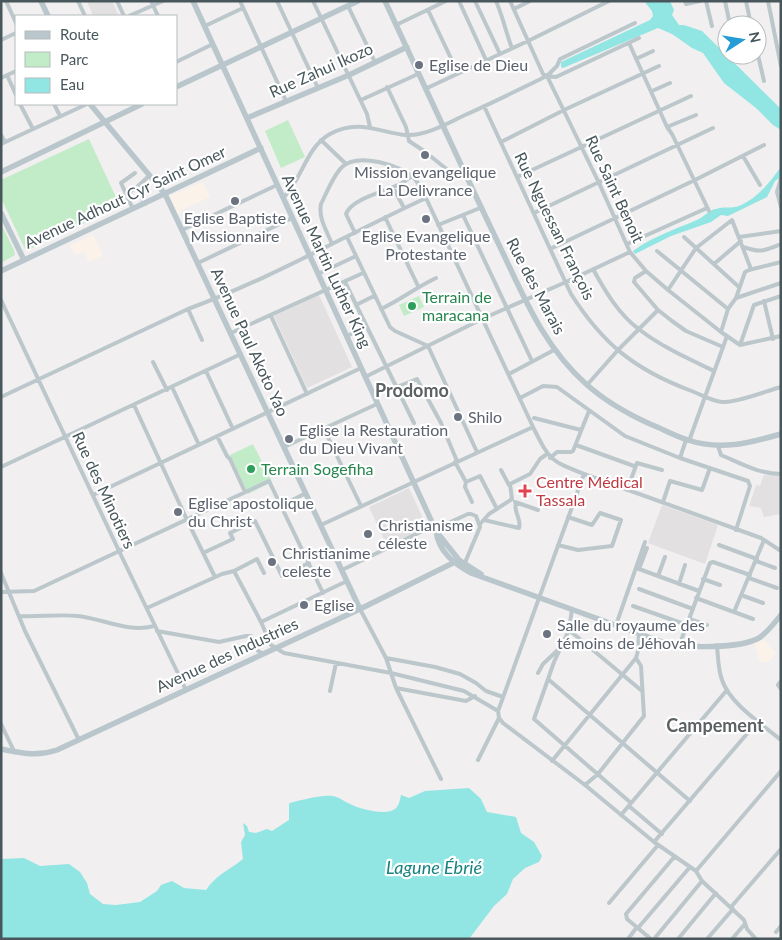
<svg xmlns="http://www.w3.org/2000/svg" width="782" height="940" font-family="Lato,sans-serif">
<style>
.commercial{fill:#fbf2ea}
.education{fill:#e2e0e1}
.green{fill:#c1ecc7}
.water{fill:#91e5e3}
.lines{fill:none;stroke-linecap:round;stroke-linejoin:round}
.street{stroke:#bcc7cb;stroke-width:4}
.secondary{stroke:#b9c7cc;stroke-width:5.5}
.worship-dot{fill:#6b7280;stroke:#fff;stroke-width:2}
.leisure-dot{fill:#2e9e5b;stroke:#fff;stroke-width:2}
.health-dot{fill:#e0444e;stroke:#fff;stroke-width:2}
.labels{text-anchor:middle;stroke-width:4.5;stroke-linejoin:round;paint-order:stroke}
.worship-label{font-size:16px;fill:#5b616d;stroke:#fff;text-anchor:start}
.street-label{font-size:16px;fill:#48575b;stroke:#fff}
.leisure-label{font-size:16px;fill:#27864d;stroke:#fff;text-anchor:start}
.health-label{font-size:16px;fill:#be3a42;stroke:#fff;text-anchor:start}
.neighbourhood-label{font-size:18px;font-weight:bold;fill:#5c6163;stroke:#fff}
.water-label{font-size:18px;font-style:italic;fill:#16837f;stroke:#fff}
</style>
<rect width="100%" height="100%" fill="#f1eff0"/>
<path class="commercial" d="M203 182 210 197 181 210 182 213 177 215 169 196Z
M93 235 103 256 89 262 84 252 76 255 69 246Z
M763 639 776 653 769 662H760L754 643Z"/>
<path class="education" d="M87 1H112L119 16H93Z
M319 295 352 367 307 388 274 316Z
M764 475 781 476V514L764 517 761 508 749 506 756 485 760 486Z
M409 488 427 527 387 546 369 507Z
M662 505 718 525 705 564 648 543Z"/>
<path class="green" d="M288 120 305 157 281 168 265 131Z
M89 139 120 206 26 251 1 198V180Z
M1 224 14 250 15 255 1 263Z
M419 296 424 307 404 316 399 305Z
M253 444 272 482 248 494 230 455Z"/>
<path class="water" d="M644 1H670L674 10 672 15 679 25H684L702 31 781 109V130L773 125 756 108 724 83 703 53 692 48 672 34 658 28 563 68 561 67V62L650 20 653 16 652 11Z
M781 167V177L775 181 767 197 728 216 721 215 711 222 671 236 635 254 633 251C653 236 677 229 699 219 705 216 709 210 716 209 723 206 732 209 739 206 757 199 770 182 781 167Z
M469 788 481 799 487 812 516 817 521 833 534 842 542 856 539 862 525 868 513 879 507 894 494 906 469 939H1V859L24 858 40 866 69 864 80 872 87 883 90 894 103 904 116 905 140 902 157 891 161 885 172 881 184 888 206 890C216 875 229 870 243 859L241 842 245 835 243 823 247 826 249 832 256 833 267 829 272 831 289 820V804L290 803C303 800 320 795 332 796 340 797 343 801 350 804 359 809 386 816 395 809 399 806 400 800 401 795L409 798 425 791Z"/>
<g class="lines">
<path class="street" d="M6 1 16 23
M78 1 85 16
M117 1 124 16
M151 1 158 16
M240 1 286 101
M277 1 318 88
M313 1 367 114 370 127
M459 1 486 60
M475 1 500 54
M496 1C503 17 506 33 512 48
M510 1 543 74 547 76 599 183 630 252 646 271 668 290 721 332 740 345 781 336
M685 1 686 4 700 1
M706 1 712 26
M725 1 730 25
M746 1 751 25
M768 1 781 66
M348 6 375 62
M514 9 530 1
M428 10 458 73
M129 16 163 1
M396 25 446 1
M205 26 243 8
M1 40 16 33
M629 43 667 127 672 134 709 211
M757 51 764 81
M636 59 653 51
M176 62 213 44
M7 75 16 95
M547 76 556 77 639 38
M1 78 16 71
M387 87 406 127 409 141 424 151 454 175 464 170
M425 89 528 41 609 1
M652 91 670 83
M361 100 418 74
M20 104 33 129
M54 104 60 116
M484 106 571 294C603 344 634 369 689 390 700 394 711 401 722 402 736 403 766 391 781 387
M667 127 696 115
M1 135 5 142
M321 140 346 164
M501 142 564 110 659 66
M1 144 87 104
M743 156 760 185
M517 177 691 96
M781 178 777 192 781 207
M393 187 404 208
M136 188 145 204
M126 194 136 188 150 175
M283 198C302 180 306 147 330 134 364 115 389 140 419 134 435 131 450 122 465 115 492 103 520 89 547 76L557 66 560 59 635 23
M133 209 121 183 135 173
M534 213 713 128
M463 215 532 361
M385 217 418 286
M438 225 480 208
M182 230 277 185
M355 233 346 214C351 199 384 192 398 185 403 183 407 179 412 176
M347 237 390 327 395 331 428 346 477 452
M684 237 739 287
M739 237 781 231
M332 244C327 231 318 218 321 204 327 192 333 176 342 167 358 152 400 165 414 178 419 183 422 192 426 198L534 429C550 461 551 461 584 474L761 538 781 551
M627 244 707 208
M743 247C761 253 764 251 781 244
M550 249 695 180 764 145
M657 251 728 309
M198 263 292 218
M714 264 741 241
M593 269C605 291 619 315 640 330 662 347 689 359 714 371
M646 271 635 278 634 282 658 310 672 321 686 331 723 347
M318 274 356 256
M345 282 414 423
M668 290 696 248 732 220 751 269
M736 298 781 283
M1 300 119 551 186 690
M764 301 773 339
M356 305 374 296
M188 309 202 340
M381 309C400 300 417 287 436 278
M271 316 307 394
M721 332 728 309 736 298 745 272 749 270 781 262
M231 333 363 273
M347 336 366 327
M740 345 754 305 781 296
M153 362 167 390
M206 371 233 429
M509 374 554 350
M365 377 482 319 566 282 630 252
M587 385 618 350 658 310
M172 387 199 445
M397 387 417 379 441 423 457 461
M1 397 188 309C270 279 346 235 426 198
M520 398 543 386 557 387 625 436 680 458 748 481 750 486 736 530
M134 405 187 520 215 577
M534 418 581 430
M324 429 361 506
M217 436 227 456 230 459 245 492
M689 441 727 336
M576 445 634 466
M718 446 721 455C740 463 759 474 781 474
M284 447 377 404
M550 458 557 452H571L573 451 589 411
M680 458 686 440
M455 462 466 482 480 476 497 509
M1 467 241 354
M501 470 509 485
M466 482 465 487 472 502
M627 490 637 463 662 470
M93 495 361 368
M515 502 538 510
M663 502 670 481 702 490 710 468
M281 506 306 493
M484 520 519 528C522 519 513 512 516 503
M480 524 489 514 512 499 510 484 530 474 540 459 547 454
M321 525 533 427
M435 529 468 514H471L476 516 480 527 464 565
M558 545 578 550 612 546 621 520 600 513 592 525 568 517
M719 545 757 559
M647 548 639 569 699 591
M203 553 233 539 230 533 255 521 282 576 309 563
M756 561 775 568
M342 570 433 526
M234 571 257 559 264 573
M1 573 25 631 79 740
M658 576 665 557
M749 578 777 588
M703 579 720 585
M679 584 685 565
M639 589 693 609
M1 592 34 591 269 481 323 593
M741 595 763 603
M696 598 753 619
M633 606 687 625
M147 608 222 574 234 571 261 622 271 645 284 653 391 673 464 691 498 711
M360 609 386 658 396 688 441 779
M572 609 569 630 554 662 534 719 631 803
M734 612 764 540
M20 616C39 617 59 614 78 616 104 619 128 633 154 626
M689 619 707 625
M261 622 347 581
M616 625 645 542
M569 630 642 691
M157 631 219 642 246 636H251L258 651 262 653
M717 645C718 657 718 669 722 680 730 704 762 724 781 740
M679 646 710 563 713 562 750 575
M386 658 435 667 460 674 476 683 486 691 503 697
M538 673 543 664 560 648
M548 679 690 801
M781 681 778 685 781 689
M396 688 466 701 475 696
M330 691 336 663
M499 718 503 723 585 785 654 842 696 871 702 881 744 920 747 929 756 939
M1 724 14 751
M478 760 499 718 498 711 501 703 584 474
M552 761 636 658 638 651 639 634
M585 785 598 774 644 716 641 666 636 658
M629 806 662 834
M621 815 727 690
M654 842 758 721
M696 871 781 771
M609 903 658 845
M731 907 781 849
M638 928 690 867
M776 932 781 926
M628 939 637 927
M651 939 627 919 626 914 675 856
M654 939 702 881
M678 939 716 893
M707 939 733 909
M732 939 744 925"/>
<path class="secondary" d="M41 1 48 16
M193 1 436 531C439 552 454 564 471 573L665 643C686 648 739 649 759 638 768 632 774 623 781 615
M385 1C411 57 437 113 463 169 479 202 494 235 510 268 530 311 550 352 586 384 604 400 628 414 650 424 663 429 675 436 688 440 720 451 749 443 781 434
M176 87 358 1
M90 104 165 194 360 609
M247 118 349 75 407 47
M1 172 142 104
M1 213 24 260
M1 271 261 148
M436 531 459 560 481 574
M1 749C22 753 36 757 57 750L360 609 459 560"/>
</g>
<g class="worship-dot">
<circle cx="419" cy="65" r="5"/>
<circle cx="425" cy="155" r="5"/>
<circle cx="235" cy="201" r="5"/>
<circle cx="426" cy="219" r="5"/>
<circle cx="458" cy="417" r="5"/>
<circle cx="289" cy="439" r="5"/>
<circle cx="178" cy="512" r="5"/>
<circle cx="368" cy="534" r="5"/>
<circle cx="272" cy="562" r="5"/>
<circle cx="304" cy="605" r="5"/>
<circle cx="547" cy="634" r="5"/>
</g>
<g class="leisure-dot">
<circle cx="412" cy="306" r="5"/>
<circle cx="251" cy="469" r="5"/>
</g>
<path class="health-dot" d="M522.5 483.5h5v5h5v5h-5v5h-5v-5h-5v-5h5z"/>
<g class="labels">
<g class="worship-label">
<text x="429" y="71">Eglise de Dieu</text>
<text x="425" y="178" text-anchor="middle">Mission evangelique<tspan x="425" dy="18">La Delivrance</tspan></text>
<text x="235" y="224" text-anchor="middle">Eglise Baptiste<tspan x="235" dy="18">Missionnaire</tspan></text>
<text x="426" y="242" text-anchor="middle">Eglise Evangelique<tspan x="426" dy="18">Protestante</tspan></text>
<text x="468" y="423">Shilo</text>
<text x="299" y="436">Eglise la Restauration<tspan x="299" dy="18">du Dieu Vivant</tspan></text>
<text x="188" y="509">Eglise apostolique<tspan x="188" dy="18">du Christ</tspan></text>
<text x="378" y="531">Christianisme<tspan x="378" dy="18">céleste</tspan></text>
<text x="282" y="559">Christianime<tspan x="282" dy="18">celeste</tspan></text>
<text x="314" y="611">Eglise</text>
<text x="557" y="631">Salle du royaume des<tspan x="557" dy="18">témoins de Jéhovah</tspan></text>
</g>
<g class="street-label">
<text transform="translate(321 70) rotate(-24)" y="6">Rue Zahui Ikozo</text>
<text transform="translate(615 189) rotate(65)" y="6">Rue Saint Benoit</text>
<text transform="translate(125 197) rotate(-25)" y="6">Avenue Adhout Cyr Saint Omer</text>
<text transform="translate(555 226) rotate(64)" y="6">Rue Nguessan François</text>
<text transform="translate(327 261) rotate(65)" y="6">Avenue Martin Luther King</text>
<text transform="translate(536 286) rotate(62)" y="6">Rue des Marais</text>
<text transform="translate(250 342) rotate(65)" y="6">Avenue Paul Akoto Yao</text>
<text transform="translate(104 490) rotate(65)" y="6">Rue des Minotiers</text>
<text transform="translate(227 655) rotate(-25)" y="6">Avenue des Industries</text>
</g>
<g class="leisure-label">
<text x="422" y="303">Terrain de<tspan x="422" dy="18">maracana</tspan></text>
<text x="261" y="475">Terrain Sogefiha</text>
</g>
<g class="health-label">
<text x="536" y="488">Centre Médical<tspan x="536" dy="18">Tassala</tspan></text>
</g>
<g class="neighbourhood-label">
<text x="412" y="397">Prodomo</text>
<text x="715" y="732">Campement</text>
</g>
<g class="water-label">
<text x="434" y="874">Lagune Ébrié</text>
</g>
</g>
<rect width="782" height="940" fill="none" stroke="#48575b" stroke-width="5"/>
<rect x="15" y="15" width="162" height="90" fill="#ffffff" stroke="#b6bcbd"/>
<rect x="25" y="31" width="25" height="8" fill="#b9c7cc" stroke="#b6bcbd"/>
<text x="60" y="40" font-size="15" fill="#48575b">Route</text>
<rect x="25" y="52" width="25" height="15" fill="#c1ecc7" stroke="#b6bcbd"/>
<text x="60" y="65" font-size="15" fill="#48575b">Parc</text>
<rect x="25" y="78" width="25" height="15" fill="#91e5e3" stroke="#b6bcbd"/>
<text x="60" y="90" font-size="15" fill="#48575b">Eau</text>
<g transform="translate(742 40) rotate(78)"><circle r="24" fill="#ffffff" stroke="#b6bcbd"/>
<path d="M0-4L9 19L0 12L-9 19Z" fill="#269cd4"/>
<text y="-8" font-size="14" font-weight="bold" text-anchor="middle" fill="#48575b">N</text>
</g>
</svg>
